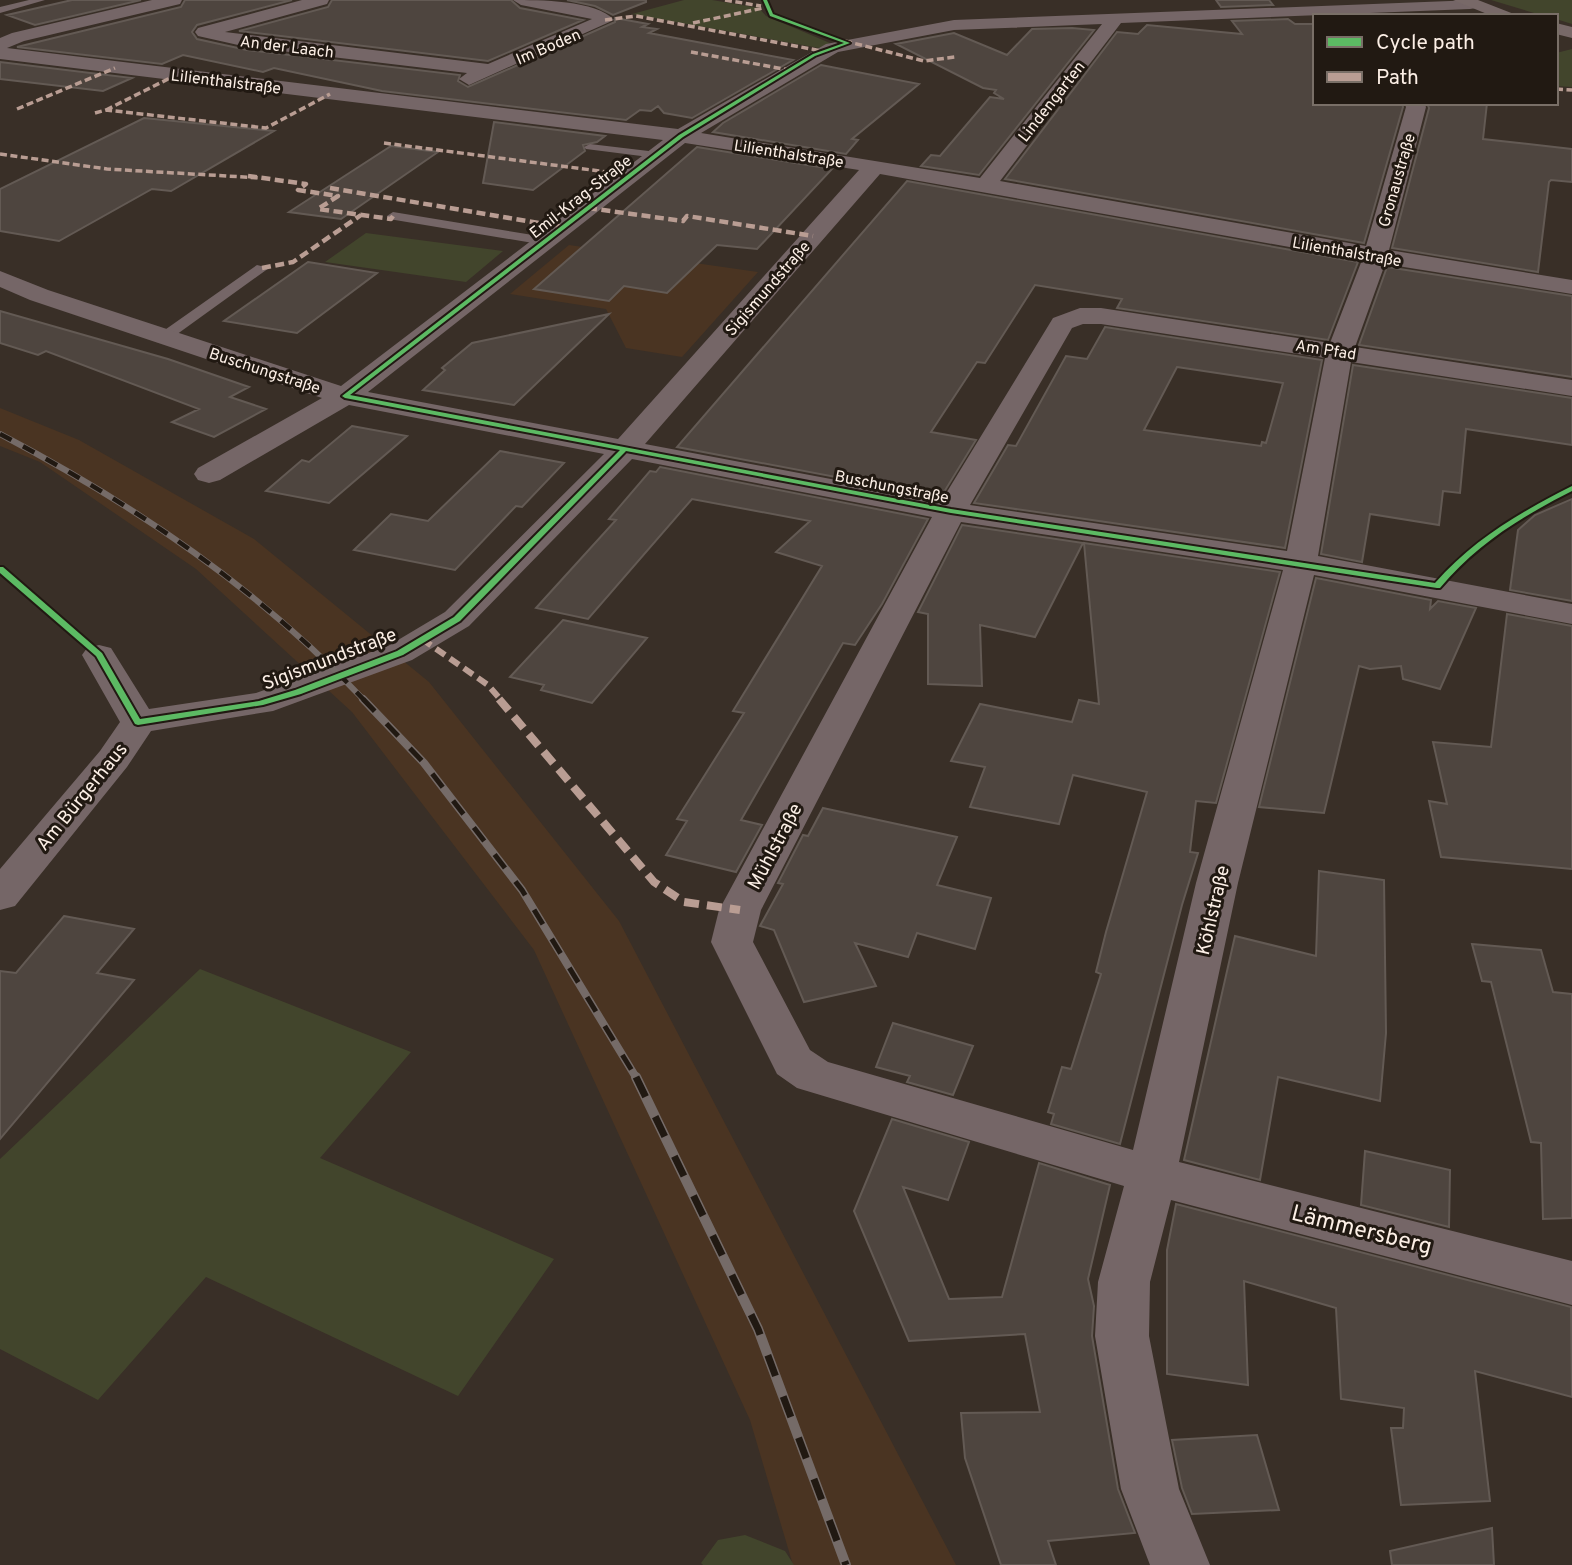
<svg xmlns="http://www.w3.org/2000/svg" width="1572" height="1565" font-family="Overpass,sans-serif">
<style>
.built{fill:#4a3422}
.green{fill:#42452c}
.building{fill:#4e453f;stroke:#635a54;stroke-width:2;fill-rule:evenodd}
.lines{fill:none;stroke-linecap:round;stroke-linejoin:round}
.lane{fill:#756667;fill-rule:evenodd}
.street{fill:#756667;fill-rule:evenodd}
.secondary{fill:#786968;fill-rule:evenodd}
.rail-far2-casing{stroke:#756b68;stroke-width:6}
.rail-far1-casing{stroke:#756b68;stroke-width:8}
.rail-casing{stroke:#756b68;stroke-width:10}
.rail-far2{stroke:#211912;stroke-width:4.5;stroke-dasharray:13;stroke-linecap:butt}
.rail-far1{stroke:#211912;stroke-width:5;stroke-dasharray:17;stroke-linecap:butt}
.rail{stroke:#211912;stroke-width:7;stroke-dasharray:22;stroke-linecap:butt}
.quiet-far3{stroke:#b99d93;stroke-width:3.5;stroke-dasharray:7 3.5;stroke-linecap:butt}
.quiet-far2{stroke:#b99d93;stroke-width:4.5;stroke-dasharray:9 4.5;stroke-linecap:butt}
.quiet-far1{stroke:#b99d93;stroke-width:6;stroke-dasharray:11 6;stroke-linecap:butt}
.quiet{stroke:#b99d93;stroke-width:8;stroke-dasharray:15 8;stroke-linecap:butt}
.cycleway-casing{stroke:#211912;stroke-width:4}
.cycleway{fill:#5cba63;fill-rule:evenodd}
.labels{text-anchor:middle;stroke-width:6;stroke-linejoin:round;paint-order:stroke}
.far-street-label{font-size:16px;fill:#fcefe6;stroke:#211912}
.street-label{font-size:19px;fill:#fcefe6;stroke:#211912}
.near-street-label{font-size:23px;fill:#fcefe6;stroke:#211912}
</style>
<rect width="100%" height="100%" fill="#392f27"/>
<path class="built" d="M569 245 758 272 682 357 626 348 606 309 510 294Z
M0 408 79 440 254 539 429 682 619 921 956 1565H793L750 1420 534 950 352 712 196 569 40 462 0 446Z"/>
<path class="green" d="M684 0H712L759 8 766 16 830 43 819 48 632 14Z
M1491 0H1572V24L1556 19V16H1544Z
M1572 49V87L1556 86V53Z
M366 233 503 251 466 282 325 262Z
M200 969 411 1052 320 1158 554 1259 458 1396 206 1277 98 1400 0 1349V1159Z
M745 1535 785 1551 794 1565H703L701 1563 718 1540Z"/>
<path class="building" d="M72 0H141L35 25 7 15Z
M185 0H292L197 25 192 32 197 39 247 50 460 75 458 81 468 87 615 22V18L648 24 642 27 657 29 649 33 793 60 692 118 664 113 658 106 651 111 640 110 626 120 382 91 274 68 263 72 183 55 162 64 17 47 181 7Z
M332 0H511L520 8 583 20 488 61 239 31 328 7Z
M567 0H646V2L613 15 595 6Z
M1216 0H1269L1273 5 1221 7Z
M1288 19 1295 24H1315V103H1402L1403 107 1364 243 1005 179 1117 32 1138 34 1147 25 1242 34 1232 21Z
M1072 28 1094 30 979 175 921 166 931 155 940 156 990 97 1004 99 994 93 996 90 983 88 896 44 954 33 1007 55 1032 29Z
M0 62 132 78 103 91 0 79Z
M821 65 919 84 852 139 858 140 846 154 713 132 723 123Z
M1427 103H1487L1483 139 1572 149V182L1551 180 1549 182 1538 272 1392 248 1429 108Z
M144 118 274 131 171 191 152 189 59 241 0 231V189Z
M494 122 605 136 597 142 583 145 585 151 533 190 483 183Z
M391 146 438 152 341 219 289 212Z
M697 147 832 169 757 249 717 245 667 293 624 286 609 301 534 289Z
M907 181 1358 262 1328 340 1117 308 1122 299 1035 285 985 363 977 362 931 432 976 440 941 497 677 447Z
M308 262 377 273 297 333 224 321Z
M1387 267 1572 296V377L1359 345Z
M0 311 168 359 249 387 230 397 266 409 214 437 172 422 199 409 46 351 38 355 0 343Z
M609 314 514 405 423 390 445 370 442 368 472 343Z
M1105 327 1322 360 1285 548 974 503 1008 445 1016 446 1066 356 1087 359ZM1177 367 1283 383 1266 443 1262 442 1261 446 1144 430Z
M1353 365 1572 398V445L1466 429 1460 493 1443 491 1439 525 1370 514 1362 562 1321 554Z
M352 426 407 436 329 503 266 491 302 460 309 462Z
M500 451 564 463 522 507 516 506 455 570 354 550 391 514 428 521Z
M660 467 928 519 882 604 855 645 843 643 741 820 762 825 736 872 666 855 687 821 677 819 744 713 733 711 822 566 776 552 810 521 692 499 588 619 536 608 616 520 609 519 650 471 656 472Z
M1572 499V601L1510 590 1518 530 1535 515Z
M962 525 1083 543 1035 637 980 625 982 686 928 684V614L918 612Z
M1084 543 1280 572 1216 803 1196 801 1190 852 1198 853 1182 905 1120 1144 1051 1124 1054 1114 1048 1112 1062 1067 1071 1069 1101 974 1096 972 1106 932 1147 792 1073 775 1059 824 970 807 985 767 951 761 980 704 1072 722 1079 700 1099 704Z
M1316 578 1431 600 1430 609 1438 601 1476 608 1440 689 1403 679 1401 666 1370 669 1359 666 1324 813 1259 807Z
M1507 614 1572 626V869L1441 857 1429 801 1447 804 1433 742 1491 747Z
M563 620 647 638 592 703 541 690 544 685 510 677Z
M823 808 957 837 937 885 991 898 975 949 917 933 908 957 855 943 876 986 804 1002 774 930 760 926 783 884 778 883 803 835 808 836Z
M1319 871 1384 880 1386 1033 1380 1101 1278 1077 1260 1180 1184 1160 1235 936 1316 956Z
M64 916 134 929 97 973 134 980 0 1139V971L16 973Z
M1472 944 1541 950 1553 992 1572 994V1218L1543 1219 1541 1143 1531 1142 1491 982 1482 981Z
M893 1023 973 1046 953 1095 907 1082 910 1076 876 1067Z
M892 1119 969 1142 948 1200 903 1187 949 1299 1002 1297 1039 1163 1110 1185 1088 1279 1094 1306 1092 1336 1118 1489 1135 1533 1048 1541 1056 1565H1001L965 1458 961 1413 1040 1412 1025 1334 909 1341 854 1211Z
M1365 1151 1450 1170 1449 1227 1361 1205Z
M1176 1204 1571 1307 1572 1397 1475 1371 1490 1501 1401 1505 1391 1428H1403L1404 1408 1341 1399 1336 1308 1244 1281 1248 1385 1167 1374V1250Z
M1257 1435 1279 1510 1192 1514 1182 1488 1172 1440Z
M1492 1528 1494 1565H1392L1390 1551Z"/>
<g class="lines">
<path class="lane" d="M29 0H45L0 13V7Z
M590 144 657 152 663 155 657 158 586 149 584 147Z
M393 212 545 237 551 241 545 245 389 219 387 216Z
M257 265 269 268 169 340H159V334Z"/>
<path class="street" d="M152 0H182L180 4 24 41 7 48 678 129 826 44 954 20 1476 0 1479 4 1476 8 1470 9 1121 23 1000 181 1366 246 1406 107 1404 103H1424L1426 107 1389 250 1572 280V294L1385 264 1355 347 1572 380V396L1351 362 1318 556 1572 604V624L1314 575 1238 883 1179 1162 1572 1261V1305L1171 1200 1150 1282 1149 1336 1179 1489 1210 1565H1150L1121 1489 1095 1336 1098 1282 1124 1186 797 1088 777 1074 711 942 719 910 932 517 632 459 469 626 412 660 273 711 151 731 127 767 15 906 0 910V869L100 751 120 722 82 655 87 648 99 645 111 648 149 709 256 693 388 646 445 612 604 454 349 405 220 480 209 483 198 480 194 474 198 468 322 398 30 300 0 287V271L48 290 341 386 663 140 0 59V38L12 33ZM1102 24 980 178 701 133 838 52 954 30ZM685 143 859 170 618 439 368 392ZM880 174 1362 260 1330 343 1101 308H1080L1053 318 942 500 645 444ZM1083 324H1101L1325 358 1287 551 970 505 1072 328ZM961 522 1283 570 1196 883 1133 1150 828 1062 810 1050 753 942 761 910Z
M302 0H329L327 4 225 32 488 64 592 19 521 5 513 0C538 0 597 0 614 20L469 85 459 79 467 73 247 47 198 36 195 32 198 28Z"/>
<path class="secondary" d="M1453 0H1478L1519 16H1492Z
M1556 23 1572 27V38L1556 34Z"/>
<g class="rail-far2-casing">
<path id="rail-far2" d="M0 434C135 505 259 589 364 700"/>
</g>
<g class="rail-far1-casing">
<path id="rail-far1" d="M363 699 424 763 522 890 637 1079"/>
</g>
<g class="rail-casing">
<path id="rail" d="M636 1077 758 1329 846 1565"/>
</g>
<use href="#rail-far2" class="rail-far2"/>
<use href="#rail-far1" class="rail-far1"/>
<use href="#rail" class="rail"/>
<path class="quiet-far3" d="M725 0 761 6
M605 20 636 16 822 51
M693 23 768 7
M845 41 924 61 955 57
M691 52 789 70
M1556 89 1572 90
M17 109 115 68
M106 110 176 75
M95 113 106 110 266 128 330 94
M384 143 630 175
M0 154 107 169 261 178"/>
<path class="quiet-far2" d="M248 176 306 184 298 190 338 196 318 209 391 219 393 216
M330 188 563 227
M588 208 683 221 687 216 813 236
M262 268 293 262 361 215"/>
<path class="quiet-far1" d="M422 639 488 685 501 700"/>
<path class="quiet" d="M499 699 654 882 684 902 740 910"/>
<g class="cycleway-casing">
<path id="cycleway" d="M763 0H767L773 14 850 43 815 56 683 137 350 395 951 509 1435 583C1473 540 1519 513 1570 487L1572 486V491C1521 517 1477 544 1440 588H1437L951 513 626 451 460 621 403 655 301 694 263 705 138 725 135 724 96 656 0 573V567H3L102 653 140 719 259 701 295 690 397 651 454 617 620 450 345 398 342 396 679 135 813 54 844 43 770 16Z"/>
</g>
<use href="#cycleway" class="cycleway"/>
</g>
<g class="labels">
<g class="far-street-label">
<text transform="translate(287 46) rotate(7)" y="6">An der Laach</text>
<text transform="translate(548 46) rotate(-23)" y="6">Im Boden</text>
<text transform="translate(226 81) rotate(7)" y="6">Lilienthalstraße</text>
<text transform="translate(1051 101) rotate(-52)" y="6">Lindengarten</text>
<text transform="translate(789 153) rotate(9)" y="6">Lilienthalstraße</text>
<text transform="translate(1396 180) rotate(-74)" y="6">Gronaustraße</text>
<text transform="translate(580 196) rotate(-38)" y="6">Emil-Krag-Straße</text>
<text transform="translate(1347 251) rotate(10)" y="6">Lilienthalstraße</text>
<text transform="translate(767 288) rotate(-49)" y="6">Sigismundstraße</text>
<text transform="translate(1326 349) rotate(9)" y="6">Am Pfad</text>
<text transform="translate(265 370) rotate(18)" y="6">Buschungstraße</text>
<text transform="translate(892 486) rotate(11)" y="6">Buschungstraße</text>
</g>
<g class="street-label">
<text transform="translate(329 658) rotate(-21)" y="7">Sigismundstraße</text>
<text transform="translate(81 796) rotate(-51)" y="7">Am Bürgerhaus</text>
<text transform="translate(774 846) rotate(-62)" y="7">Mühlstraße</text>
<text transform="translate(1212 910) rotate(-77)" y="7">Köhlstraße</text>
</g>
<g class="near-street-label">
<text transform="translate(1362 1229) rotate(14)" y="8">Lämmersberg</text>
</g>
</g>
<rect x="1313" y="14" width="245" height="91" fill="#211912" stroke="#796f67" stroke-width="2"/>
<rect x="1327" y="37" width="35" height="10" fill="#5cba63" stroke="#796f67" stroke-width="2"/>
<text x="1376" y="49" font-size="21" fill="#fcefe6">Cycle path</text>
<rect x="1327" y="72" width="35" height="10" fill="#b99d93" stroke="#796f67" stroke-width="2"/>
<text x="1376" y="84" font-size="21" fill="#fcefe6">Path</text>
</svg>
